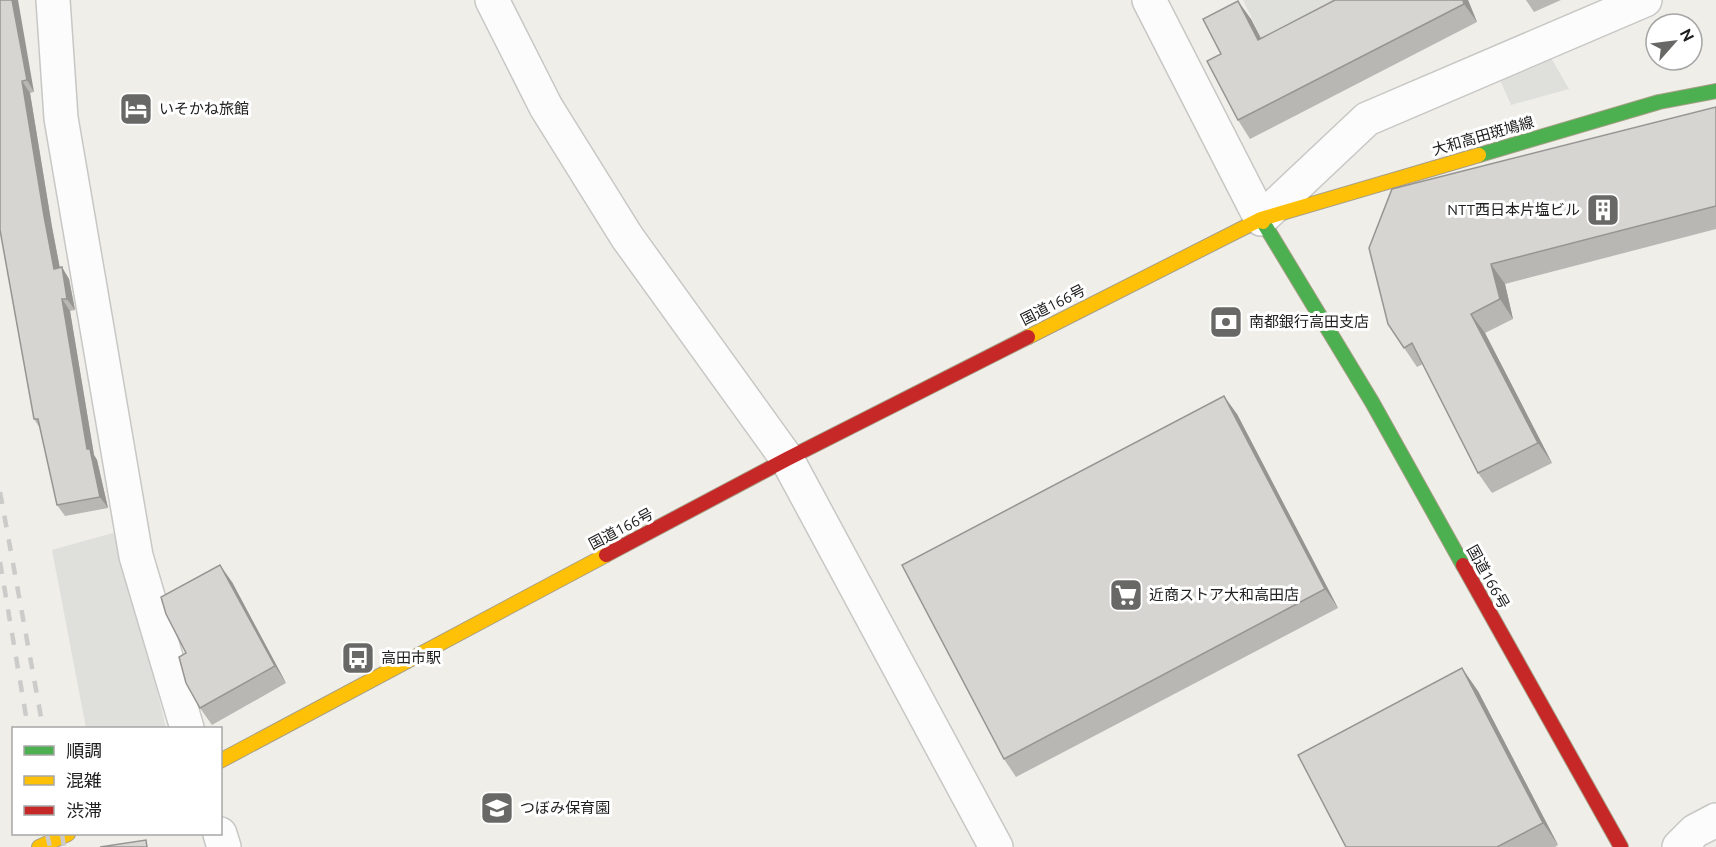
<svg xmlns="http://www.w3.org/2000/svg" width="1716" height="847" font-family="Ubuntu,'Noto Sans JP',sans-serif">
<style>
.parking{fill:#dfdfdc}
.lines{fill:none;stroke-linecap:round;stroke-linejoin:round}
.street-casing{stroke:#c7c7c5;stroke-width:36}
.fast-casing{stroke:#a69e85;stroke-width:16}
.slow-casing{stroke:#a69e85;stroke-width:16}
.jam-casing{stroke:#a69e85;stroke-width:16}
.street{stroke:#fdfcfc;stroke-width:33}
.fast{stroke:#4caf50;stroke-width:14}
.slow{stroke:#ffc107;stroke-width:14}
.jam{stroke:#c62828;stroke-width:14}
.rail{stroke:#cbcbca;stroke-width:4.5;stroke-dasharray:12 12;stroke-linecap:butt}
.wall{fill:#b9b7b4}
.shaded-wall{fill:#969592}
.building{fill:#d7d5d1;stroke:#969592;stroke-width:1.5}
.labels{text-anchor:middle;stroke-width:6;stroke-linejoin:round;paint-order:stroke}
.poi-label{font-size:15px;fill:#202020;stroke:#fff;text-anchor:start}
.street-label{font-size:15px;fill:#202020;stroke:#fff}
</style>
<rect width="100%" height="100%" fill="#efeee9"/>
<path class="parking" d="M1243 0H1385L1271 58Z
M1550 56 1569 89 1511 105 1500 80Z
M120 531 166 728H86L52 550Z"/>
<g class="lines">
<g class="street-casing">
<path id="street" d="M53 0 61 118 136 556 187 728
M492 0 546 107 627 237 787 459 996 847
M1149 0 1261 219 1367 119 1645 0
M220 834 224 847
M1679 847 1695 831 1716 820"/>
</g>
<g class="fast-casing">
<path id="fast" d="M1479 155 1659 102 1716 91
M1263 222 1372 402 1463 565"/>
</g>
<g class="slow-casing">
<path id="slow" d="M1261 219 1479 155
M1028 337 1261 219 1263 222
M220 761 606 555
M39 847 68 834"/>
</g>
<g class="jam-casing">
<path id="jam" d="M606 555 787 459 1028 337
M1463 565 1621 847"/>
</g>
<use href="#street" class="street"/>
<use href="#fast" class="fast"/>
<use href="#slow" class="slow"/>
<use href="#jam" class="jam"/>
<path class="rail" d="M0 492 43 728
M0 562 28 728
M47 834 50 847
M62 834 64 847"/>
</g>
<path class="wall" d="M0 0 34 92 30 93 52 227 60 268 69 279 75 310 70 311 94 455 97 460 108 508 65 516 57 505 40 428 34 419Z
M1468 0 1477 22 1250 139 1238 120 1221 54 1251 19 1261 38Z
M1526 0H1561L1534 12Z
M1716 107V229L1505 284 1513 319 1485 333 1552 463 1492 493 1478 473 1423 364 1417 367 1388 324Z
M1237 414 1338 608 1016 777 1004 759Z
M232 582 286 683 212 725 200 708 186 653Z
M1478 691 1558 845 1555 847H1346Z"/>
<path class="shaded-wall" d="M12 0H18L34 92 27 80Z
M1463 0H1468L1477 22 1464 4Z
M1238 1 1251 19 1271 58 1258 40Z
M22 81 30 93 52 227 62 280 54 269 44 216Z
M1491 264 1505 284 1513 319 1500 299Z
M62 267 69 279 75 310 67 299Z
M62 299 70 311 94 455 97 460 108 508 100 497 87 449Z
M1471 314 1485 333 1552 463 1538 443Z
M1224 396 1237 414 1338 608 1325 589Z
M220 565 232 582 286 683 275 666Z
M1462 668 1478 691 1558 845 1543 823Z"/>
<path class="building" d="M0 0H12L27 80 22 81 44 216 54 269 62 267 67 299H62L87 449H90L100 497 57 505 38 419H34L0 230Z
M1335 0H1463L1464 4 1238 120 1207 61 1221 54 1203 19 1238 1 1258 40Z
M1716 107V206L1491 264 1500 299 1471 314 1538 443 1478 473 1412 343 1404 348 1388 324 1369 248 1392 189Z
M1224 396 1325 589 1004 759 902 565Z
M220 565 275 666 200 708 186 683 179 657 186 653 166 614 161 597Z
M1462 668 1543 823 1497 847H1346L1298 755Z
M146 840 147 847H100Z"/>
<defs>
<g id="hotel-square" transform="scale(1.725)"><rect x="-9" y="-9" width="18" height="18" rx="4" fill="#686866" stroke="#fff"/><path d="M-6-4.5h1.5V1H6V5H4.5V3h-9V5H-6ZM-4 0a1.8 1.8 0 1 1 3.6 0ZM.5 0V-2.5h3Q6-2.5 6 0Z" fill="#fff"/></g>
<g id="building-square" transform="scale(1.725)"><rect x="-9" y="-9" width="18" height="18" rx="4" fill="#686866" stroke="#fff"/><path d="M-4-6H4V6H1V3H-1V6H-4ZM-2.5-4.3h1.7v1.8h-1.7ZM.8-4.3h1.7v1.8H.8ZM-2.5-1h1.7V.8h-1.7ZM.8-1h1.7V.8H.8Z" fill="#fff"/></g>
<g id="bank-square" transform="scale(1.725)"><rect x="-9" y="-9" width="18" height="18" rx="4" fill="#686866" stroke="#fff"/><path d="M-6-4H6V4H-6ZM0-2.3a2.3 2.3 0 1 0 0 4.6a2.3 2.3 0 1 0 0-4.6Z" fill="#fff"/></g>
<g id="supermarket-square" transform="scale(1.725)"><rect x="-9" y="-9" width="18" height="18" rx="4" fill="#686866" stroke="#fff"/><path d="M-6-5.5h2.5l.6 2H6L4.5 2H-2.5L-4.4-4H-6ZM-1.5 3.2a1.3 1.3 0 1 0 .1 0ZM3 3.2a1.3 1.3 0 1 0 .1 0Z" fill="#fff"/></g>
<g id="bus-square" transform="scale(1.725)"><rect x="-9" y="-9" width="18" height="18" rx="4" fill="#686866" stroke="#fff"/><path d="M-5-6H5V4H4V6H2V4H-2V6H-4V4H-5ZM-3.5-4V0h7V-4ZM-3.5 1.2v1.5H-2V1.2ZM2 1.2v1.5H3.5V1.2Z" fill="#fff"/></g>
<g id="school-square" transform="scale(1.725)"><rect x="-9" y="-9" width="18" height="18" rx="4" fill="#686866" stroke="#fff"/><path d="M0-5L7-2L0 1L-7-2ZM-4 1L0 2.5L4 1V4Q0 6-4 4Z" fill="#fff"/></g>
</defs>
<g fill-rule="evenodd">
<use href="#hotel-square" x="136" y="109"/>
<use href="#building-square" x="1603" y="210"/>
<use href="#bank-square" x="1226" y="322"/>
<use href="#supermarket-square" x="1126" y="595"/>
<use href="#bus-square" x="358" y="658"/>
<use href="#school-square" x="497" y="808"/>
</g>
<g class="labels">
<g class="poi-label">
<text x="159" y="114">いそかね旅館</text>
<text x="1580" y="215" text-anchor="end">NTT西日本片塩ビル</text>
<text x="1249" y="327">南都銀行高田支店</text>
<text x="1149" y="600">近商ストア大和高田店</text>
<text x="381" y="663">高田市駅</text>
<text x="520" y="813">つぼみ保育園</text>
</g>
<g class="street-label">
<text transform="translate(1483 136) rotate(-16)" y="5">大和高田斑鳩線</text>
<text transform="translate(1053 305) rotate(-27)" y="5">国道166号</text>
<text transform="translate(621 529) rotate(-28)" y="5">国道166号</text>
<text transform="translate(1488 577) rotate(61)" y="5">国道166号</text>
</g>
</g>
<rect x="12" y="727" width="210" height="108" fill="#ffffff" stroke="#a6a6a6" stroke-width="1.5"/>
<rect x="24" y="746" width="30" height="9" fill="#4caf50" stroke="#a6a6a6" stroke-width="1.5"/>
<text x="66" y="757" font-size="18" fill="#202020">順調</text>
<rect x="24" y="776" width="30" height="9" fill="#ffc107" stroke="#a6a6a6" stroke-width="1.5"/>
<text x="66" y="787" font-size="18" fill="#202020">混雑</text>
<rect x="24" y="806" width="30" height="9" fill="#c62828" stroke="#a6a6a6" stroke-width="1.5"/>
<text x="66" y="817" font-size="18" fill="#202020">渋滞</text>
<g transform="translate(1674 42) rotate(62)"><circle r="28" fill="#ffffff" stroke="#a6a6a6" stroke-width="1.5"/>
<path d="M0-4.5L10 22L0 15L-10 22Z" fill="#686866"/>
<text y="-9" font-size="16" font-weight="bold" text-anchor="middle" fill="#202020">N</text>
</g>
</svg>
